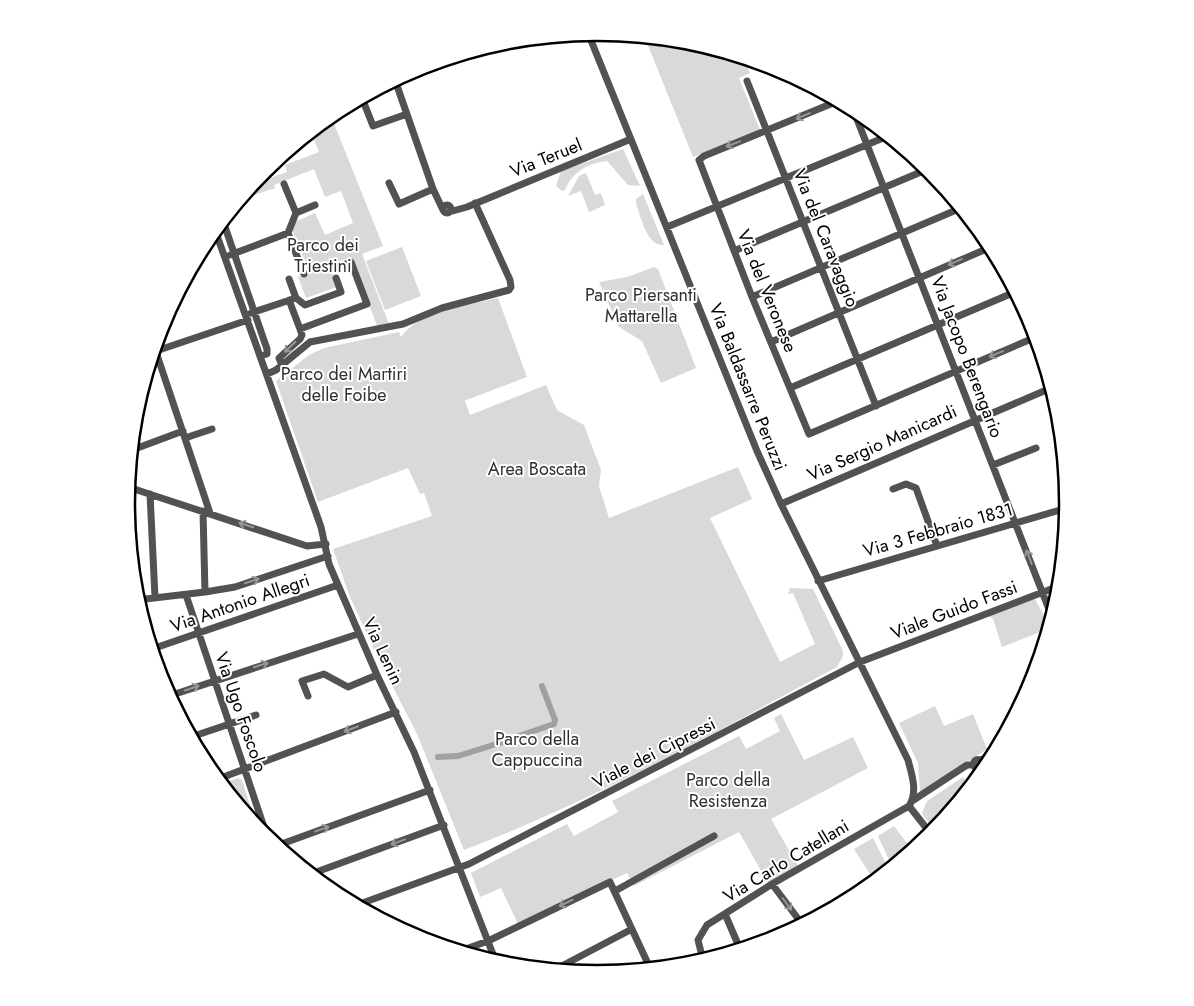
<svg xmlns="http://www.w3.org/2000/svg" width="1194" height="1006" font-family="Jost,sans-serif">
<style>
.green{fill:#d9d9d9}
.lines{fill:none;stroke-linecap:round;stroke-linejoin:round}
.canal{stroke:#a0a0a0;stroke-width:6}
.minor{stroke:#525252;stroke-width:7}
.oneway{stroke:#979797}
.labels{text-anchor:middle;stroke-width:4;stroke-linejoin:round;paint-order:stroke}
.street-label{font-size:18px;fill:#000;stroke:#fff}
.park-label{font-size:18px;fill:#303030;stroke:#fff}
.rim{fill:none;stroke:#000;stroke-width:2.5}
</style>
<rect width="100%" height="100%" fill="#fff"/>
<path class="green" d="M657 38 689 42 744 58 750 73 739 78 760 130 693 157 647 43Z
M331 116 383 246 362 254 389 324 377 326 351 257 341 261 343 268 332 272 337 287 306 298 298 277 309 272 290 224 315 213 325 235 353 223 341 191 325 197 314 169 274 185 275 188 240 200 253 184 287 172 285 165 319 152 311 132Z
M623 149 640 186 628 185 607 161C588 163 572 172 565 190L562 191 556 186 561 171Z
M586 173 595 195 601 193 605 205 589 212 581 191 568 196 579 176Z
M643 194 664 245C647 247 641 217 636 204V199Z
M402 247 421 296 385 310 366 261Z
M654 267 658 269 696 368 661 383 642 341 619 327 599 282 627 277Z
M498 298 527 377 461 402 465 401 470 415 546 385 557 410 584 425 601 470 599 486 609 518 738 467 752 499 710 518 780 662 815 644 793 593 788 594 790 588 813 589 843 651V656L837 667C715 732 593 801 464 850L417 734 375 652 350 597 333 549 432 516 424 493 420 494 408 468 318 502 276 381 309 355 324 348 399 332 401 337C417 312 469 305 498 298Z
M1035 599 1049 625 1048 629 1002 647 993 619 989 616Z
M935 706 944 726 973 714 987 749 920 792 918 763 899 723Z
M781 714 804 760 853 737 868 768 771 819 798 866 768 883 739 832 634 886 627 873 518 924 501 888 480 897 471 873 567 824 574 836 618 812 612 801 739 736 746 749 780 731 774 718Z
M963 777 969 788 934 831 922 813 927 801Z
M238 778 242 780 257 827 222 784Z
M894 826 912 850 897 862 889 860 878 836Z
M873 838 886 864 893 866 876 880 872 873H869L854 849Z"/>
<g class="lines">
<path class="canal" d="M519 736 554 724 555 720 542 686
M438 757 458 756 509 740"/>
<path class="minor" d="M588 33 757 451 781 504 908 760C912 775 918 792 909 806L772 884 707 925 698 940 703 960
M654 38 655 40
M395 80 433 189 443 210
M747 81 876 406
M362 98 373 126 407 114
M838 101 704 156 699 160 752 297 809 434 1036 337
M853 109 1052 617
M389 183 399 204 433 189
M443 209a4 4 0 1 1 8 0a4 4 0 1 1-8 0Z
M449 212 467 207 631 139
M296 213 315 205
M223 221 267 349V354L260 356
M667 227 888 136
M215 230 321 527 329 564 338 585 377 675 414 752 496 962
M288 233 304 274
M734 251 928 169
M230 255 288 233 296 213 284 184
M289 279 296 298 305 305 341 292 336 278
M752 297 961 208
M289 300 300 329 367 304 351 262 343 265
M251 313 293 299
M771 342 991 247
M155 349 210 513
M153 352 248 320
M282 365 279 358 300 339 302 335 300 329
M267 374 276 370 310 342 403 324 442 308 509 290 511 287 510 280 475 203
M790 388 1015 292
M185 438 212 429
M132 450 183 431
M993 465 1036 448
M128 487 307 546 326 544
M893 489 906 484 916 488 937 546
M150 494 155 597
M781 504 1051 388
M203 511 205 592
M818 581 1067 508
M186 595 268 839
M137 600 205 592 235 587 328 556
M152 649 338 585
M169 696 358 634
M308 696 302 681 324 674 348 687 377 675
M191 737 256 715
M973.5 764a4.5 4.5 0 1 1 9 0a4.5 4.5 0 1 1-9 0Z
M981 760 995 752
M218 779 396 712
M912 801 967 765H974
M909 806 931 834
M276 846 430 790
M311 874 444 825
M772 884 802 924
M615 891 714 836
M357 905 469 864 860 662 1059 586
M725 914 740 949
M460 951 488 941 610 882 650 968
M556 969 632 929"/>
</g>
<defs><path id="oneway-shaft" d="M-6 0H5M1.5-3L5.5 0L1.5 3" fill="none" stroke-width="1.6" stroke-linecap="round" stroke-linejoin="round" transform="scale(1.25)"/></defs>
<g class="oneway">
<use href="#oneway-shaft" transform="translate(803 116) rotate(157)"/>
<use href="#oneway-shaft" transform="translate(733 144) rotate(159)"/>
<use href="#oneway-shaft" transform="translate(955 262) rotate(157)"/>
<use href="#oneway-shaft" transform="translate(290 347) rotate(135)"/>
<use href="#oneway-shaft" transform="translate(996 354) rotate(157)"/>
<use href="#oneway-shaft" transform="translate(246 525) rotate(-162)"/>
<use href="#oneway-shaft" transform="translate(1029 557) rotate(-111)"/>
<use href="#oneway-shaft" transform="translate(252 581) rotate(-18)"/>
<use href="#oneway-shaft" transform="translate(261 665) rotate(-18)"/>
<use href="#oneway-shaft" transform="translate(192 688) rotate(-19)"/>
<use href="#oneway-shaft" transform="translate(351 729) rotate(159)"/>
<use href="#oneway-shaft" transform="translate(322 829) rotate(-20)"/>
<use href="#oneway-shaft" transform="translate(398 842) rotate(160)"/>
<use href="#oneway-shaft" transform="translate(566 903) rotate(154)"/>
<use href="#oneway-shaft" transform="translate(787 904) rotate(53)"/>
</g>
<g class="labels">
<g class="street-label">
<text transform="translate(546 158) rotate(-22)" y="6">Via Teruel</text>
<text transform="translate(826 238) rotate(68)" y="6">Via del Caravaggio</text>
<text transform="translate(767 291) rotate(68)" y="6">Via del Veronese</text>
<text transform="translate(967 357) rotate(69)" y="6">Via Jacopo Berengario</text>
<text transform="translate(748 387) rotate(68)" y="6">Via Baldassarre Peruzzi</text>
<text transform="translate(882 443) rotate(-24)" y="6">Via Sergio Manicardi</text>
<text transform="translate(938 530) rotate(-16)" y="6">Via 3 Febbraio 1831</text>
<text transform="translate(240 603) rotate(-19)" y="6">Via Antonio Allegri</text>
<text transform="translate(954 610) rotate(-21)" y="6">Viale Guido Fassi</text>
<text transform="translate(383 651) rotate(65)" y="6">Via Lenin</text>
<text transform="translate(241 712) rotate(71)" y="6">Via Ugo Foscolo</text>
<text transform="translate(654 753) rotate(-27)" y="6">Viale dei Cipressi</text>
<text transform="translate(786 861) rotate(-31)" y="6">Via Carlo Catellani</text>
</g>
<g class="park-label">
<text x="323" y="251">Parco dei<tspan x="323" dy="21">Triestini</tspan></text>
<text x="641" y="301">Parco Piersanti<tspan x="641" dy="21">Mattarella</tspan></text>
<text x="344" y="380">Parco dei Martiri<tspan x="344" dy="21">delle Foibe</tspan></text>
<text x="537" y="475">Area Boscata</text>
<text x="537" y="745">Parco della<tspan x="537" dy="21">Cappuccina</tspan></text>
<text x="728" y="786">Parco della<tspan x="728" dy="21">Resistenza</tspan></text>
</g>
</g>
<path d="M0 0H1194V1006H0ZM135 503a462 462 0 1 1 924 0a462 462 0 1 1-924 0Z" fill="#fff" fill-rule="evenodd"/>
<path class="rim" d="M135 503a462 462 0 1 1 924 0a462 462 0 1 1-924 0Z"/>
</svg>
